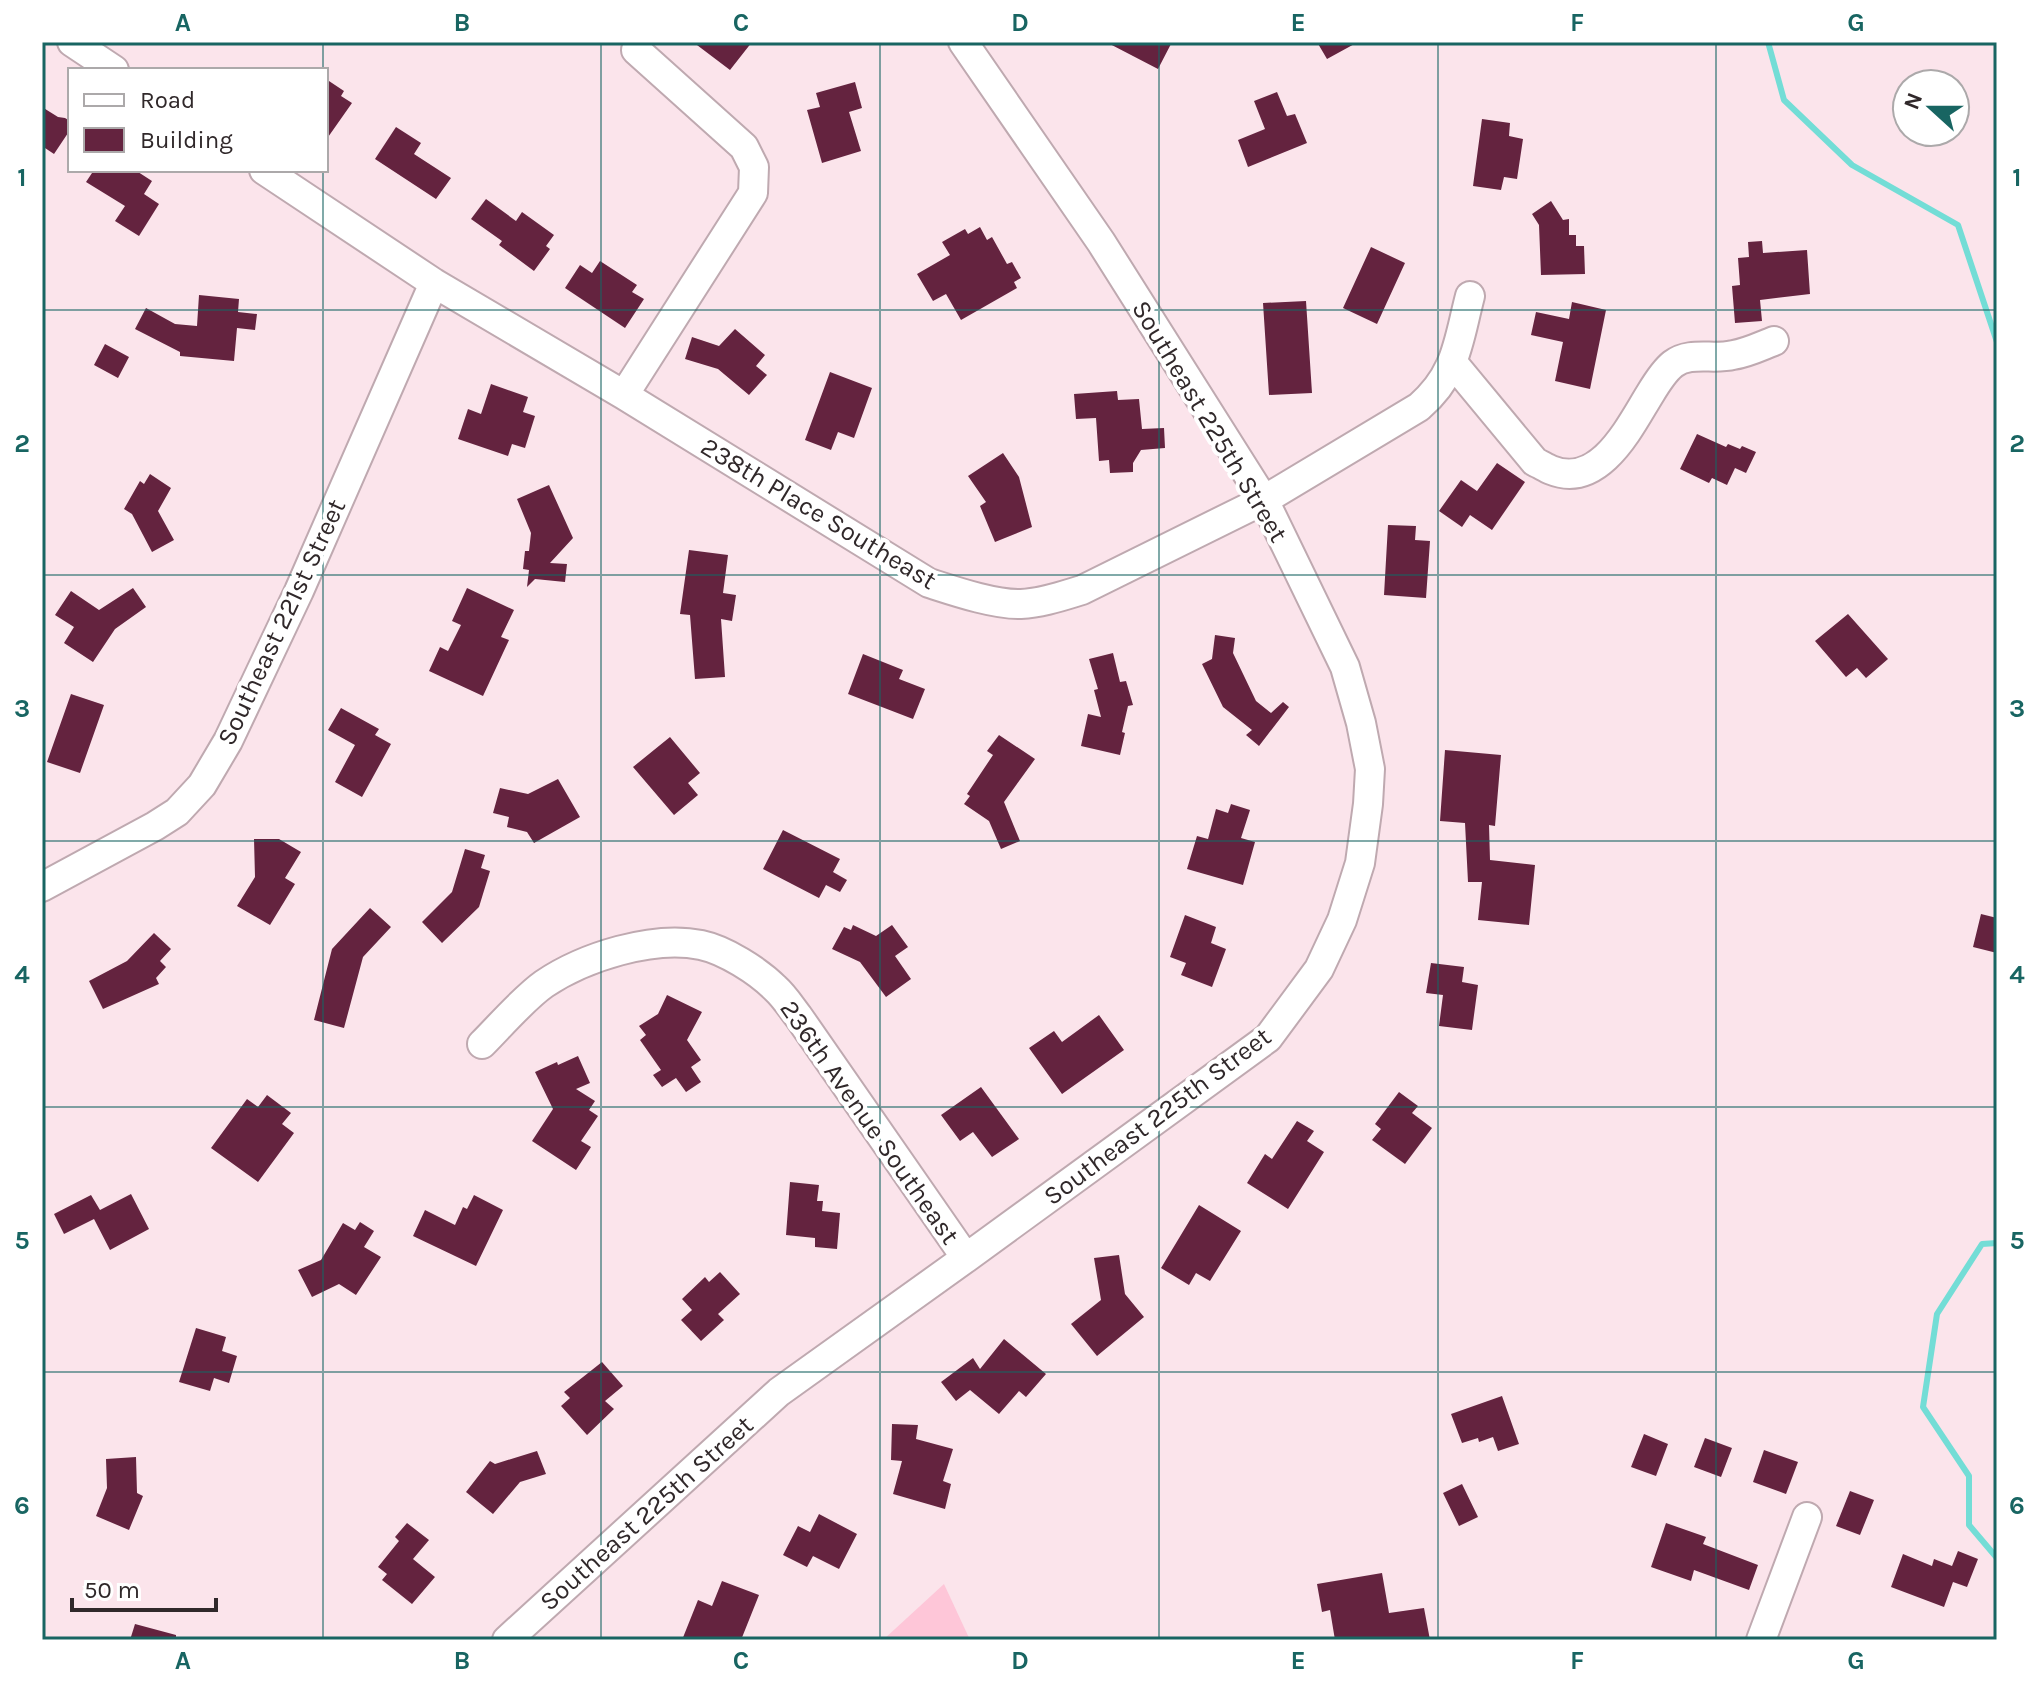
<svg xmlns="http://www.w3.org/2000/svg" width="2039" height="1682" font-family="Karla,sans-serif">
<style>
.green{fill:#fec6d8}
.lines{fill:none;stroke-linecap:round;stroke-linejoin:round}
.stream{stroke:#73ddd6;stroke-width:6}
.building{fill:#64233f}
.minor-casing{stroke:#bfa9b0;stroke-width:32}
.minor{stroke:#fff;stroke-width:28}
.grid{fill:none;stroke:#186562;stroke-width:2;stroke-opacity:0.55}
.labels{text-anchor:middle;stroke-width:8;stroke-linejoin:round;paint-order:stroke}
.street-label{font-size:26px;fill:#30282a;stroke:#fff}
.neatline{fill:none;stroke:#186562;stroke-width:3}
.grid-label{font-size:26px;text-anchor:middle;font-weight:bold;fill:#186562}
</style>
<rect width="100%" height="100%" fill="#fbe4eb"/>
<path class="green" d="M944 1584 970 1640H883Z"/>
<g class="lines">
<path class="stream" d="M1768 42 1784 100 1852 165 1958 225 1997 342
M1997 1243 1982 1244 1937 1314 1923 1407 1969 1476V1525L1997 1558"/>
</g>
<path class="building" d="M693 42H752L730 70Z
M1106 42H1172L1158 69Z
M1317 42H1358L1327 59Z
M326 79 344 91 341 96 352 103 326 140Z
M855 82 862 108 849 112 861 151 822 163 807 110 820 107 816 93Z
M1277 92 1287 116 1295 114 1307 143 1248 167 1238 140 1265 129 1254 101Z
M42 107 58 117 65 118 70 121V130L54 154 42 146Z
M1482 119 1510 123 1509 136 1523 139 1517 179 1504 177 1501 190 1473 186Z
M396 127 421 143 414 154 451 178 436 199 375 159Z
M94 170H135L152 181 144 194 159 204 139 236 115 221 125 206 86 182Z
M486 199 516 221 522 212 554 235 546 246 550 249 534 271 499 245 502 241 471 219Z
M1551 201 1563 220 1569 219V235H1576V246H1584L1585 274 1541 275 1539 225 1532 214Z
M980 227 987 240 992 237 1007 264 1012 262 1021 278 1014 282 1017 288 961 320 946 294 933 301 917 274 950 255 942 242 965 229 968 234Z
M1762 241 1763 253 1807 250 1810 294 1760 300 1762 321 1735 323 1732 286 1740 285 1738 258 1749 257 1748 242Z
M1371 247 1405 263 1377 324 1343 308Z
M600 261 637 285 632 292 644 299 625 328 565 288 580 265 592 273Z
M199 295 239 299 238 312 257 314 255 330 237 328 234 361 180 356V352L135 329 146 308 175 324 197 326Z
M1306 301 1312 393 1269 395 1263 303Z
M1572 302 1606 310 1590 389 1555 381 1563 342 1531 335 1536 312 1569 319Z
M735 329 765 355 756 366 767 375 749 395 718 369 685 359 692 337 719 346Z
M105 344 129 357 118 378 94 365Z
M830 372 872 388 854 438 838 432 831 450 805 440Z
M491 384 528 397 523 412 535 416 525 448 512 444 508 456 458 439 468 409 481 414Z
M1117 391 1118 400 1139 399 1142 429 1164 428 1165 448 1141 450 1133 463V472L1110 473 1109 460 1099 461 1096 418 1076 419 1074 394Z
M1697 434 1726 447 1728 444 1740 449 1742 446 1756 452 1746 473 1735 468 1727 485 1712 478 1709 483 1680 469Z
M1003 453 1019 477 1032 527 995 542 980 506 986 502 968 476Z
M1497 463 1525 482 1492 530 1470 515 1462 527 1439 511 1461 480 1477 491Z
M150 474 171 488 158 511 174 540 152 552 132 514 124 509 140 481 144 484Z
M549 485 573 538 550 563 567 564 565 582 535 579 527 587 529 570 523 569 525 551H529L531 533 517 499Z
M1388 525 1416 526 1415 540 1430 541 1426 598 1384 595Z
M689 550 728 555 723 593 736 595 732 621 721 619 725 677 695 679 690 615 680 614Z
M133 588 146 607 115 629 93 662 64 643 74 627 55 615 71 591 99 610Z
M467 588 514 610 501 637 509 640 483 696 429 671 440 647 448 651 461 625 452 621Z
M1848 614 1888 659 1866 678 1857 668 1846 677 1815 641Z
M1215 635 1235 638 1233 653 1256 701 1271 713 1283 702 1289 707 1259 746 1246 735 1252 730 1223 707 1202 664 1212 659Z
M1113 653 1120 682 1126 681 1133 705 1128 706 1122 732 1125 733 1120 755 1081 746 1088 714 1101 717 1094 690 1098 689 1089 659Z
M863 654 903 670 899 679 925 689 913 719 848 694Z
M71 694 104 705 80 773 47 762Z
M341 708 379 729 375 735 391 744 362 797 335 782 355 745 328 730Z
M999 735 1035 759 1004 802 1020 841 1001 849 989 821 964 804 970 796 967 794 993 755 987 751Z
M670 737 700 773 688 783 698 795 674 815 633 767Z
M1445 750 1501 755 1495 826 1489 825 1490 860 1535 865 1529 925 1478 920 1482 882H1468L1465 823 1440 821Z
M558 779 580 817 534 843 527 832 507 827 509 817 493 813 500 788 528 794Z
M1231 804 1250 810 1241 838 1255 842 1243 885 1187 869 1197 836 1208 839 1216 809 1228 813Z
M783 830 840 859 833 872 847 880 840 892 826 885 819 898 763 869Z
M254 839H279L301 852 285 878 295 884 270 925 237 906 255 877Z
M465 849 485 855 481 868 490 871 479 907 442 943 422 922 452 892Z
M370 908 391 927 363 957 344 1028 314 1020 332 949Z
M1981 914 1997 918V953L1973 947Z
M1185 915 1216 927 1211 943 1226 949 1212 987 1181 975 1186 963 1170 957Z
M853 925 876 936 892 925 908 947 895 956 911 979 886 997 860 962 832 949 844 927 851 930Z
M154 933 171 949 160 961 166 967 156 978 159 984 103 1009 89 981 127 961Z
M1431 963 1464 967 1462 982 1478 985 1472 1030 1439 1026 1443 995 1426 993Z
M667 995 702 1012 687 1040 701 1060 691 1067 701 1082 686 1092 676 1078 662 1087 653 1075 661 1070 640 1040 646 1035 639 1026 658 1014Z
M1099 1015 1124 1050 1062 1094 1029 1048 1054 1031 1062 1042Z
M578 1056 590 1083 576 1089 595 1101 589 1110 598 1116 581 1141 591 1147 576 1170 532 1141 553 1109 535 1072 557 1062 558 1065Z
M981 1087 1019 1139 992 1157 973 1132 960 1141 941 1115Z
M1399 1092 1418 1106 1412 1113 1432 1128 1405 1164 1372 1140 1381 1129 1375 1124Z
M267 1095 291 1113 282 1124 294 1133 258 1182 211 1148 247 1099 258 1107Z
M1297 1121 1314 1131 1307 1141 1324 1152 1288 1209 1247 1183 1265 1154 1272 1159Z
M790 1182 819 1185 817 1201H823L822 1211 840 1213 837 1249 815 1247V1238L786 1235Z
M131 1194 149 1229 110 1250 94 1219 64 1234 54 1214 91 1195 100 1210Z
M474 1195 503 1210 476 1266 413 1236 425 1210 455 1225 463 1207 467 1209Z
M1199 1205 1241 1231 1210 1281 1196 1273 1189 1285 1161 1268Z
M360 1222 374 1231 364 1247 381 1257 356 1295 339 1284 312 1297 298 1270 321 1260 343 1223 355 1230Z
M1119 1255 1125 1294 1144 1317 1097 1356 1071 1324 1101 1300 1094 1258Z
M720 1272 740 1294 718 1314 724 1320 701 1341 681 1320 692 1310 682 1299 705 1277 709 1282Z
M196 1328 226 1337 222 1351 237 1356 229 1383 214 1378 210 1391 179 1382Z
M1004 1339 1046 1374 1026 1397 1019 1391 999 1414 970 1390 956 1401 941 1382 973 1358 980 1369Z
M602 1362 623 1386 605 1401 614 1409 587 1435 561 1406 570 1398 564 1392Z
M1502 1396 1519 1444 1498 1451 1493 1437 1479 1442 1478 1438 1462 1443 1451 1414Z
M892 1424 918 1425 916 1439 953 1449 943 1481 951 1484 945 1509 893 1494 902 1461 891 1460Z
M1644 1434 1668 1444 1656 1476 1631 1467Z
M1705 1438 1732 1448 1721 1477 1694 1467Z
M1764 1450 1798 1462 1786 1494 1753 1482Z
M537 1451 546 1474 520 1482 493 1514 466 1492 490 1461 495 1464Z
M136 1457 137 1493 143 1496 129 1530 96 1516 107 1488 106 1459Z
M1462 1484 1478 1517 1459 1526 1443 1493Z
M1850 1491 1874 1500 1860 1535 1836 1526Z
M819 1514 857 1534 839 1569 813 1556 807 1567 783 1555 798 1526 810 1532Z
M407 1523 429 1540 413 1559 435 1577 412 1604 382 1580 387 1574 378 1567 399 1541 395 1537Z
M1666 1523 1706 1537 1703 1544 1758 1565 1749 1590 1694 1570 1691 1581 1651 1567Z
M1958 1551 1978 1559 1967 1587 1953 1582 1944 1607 1891 1587 1903 1554 1932 1566 1934 1559 1952 1566Z
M1382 1573 1389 1613 1424 1608 1430 1640H1335L1330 1610 1322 1612 1317 1584Z
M722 1581 759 1595 741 1640H682L698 1600 712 1606Z
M135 1624 176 1635V1640H130Z"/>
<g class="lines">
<g class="minor-casing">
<path id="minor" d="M72 42 114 70
M264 170 434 283 624 395 929 583C954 591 995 605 1021 604 1042 603 1062 596 1082 590L1264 500 1419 407C1457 374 1458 342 1470 296
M1453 363 1535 462C1540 464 1546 468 1551 470 1600 490 1630 426 1650 394 1656 384 1664 371 1673 364 1690 351 1713 360 1733 355 1747 353 1761 346 1774 341
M624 395 753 193 754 167 744 147 636 50
M42 887 155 826 177 812 202 785 228 741 299 591 434 283
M482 1044C500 1026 524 998 544 984 584 957 653 935 701 945 725 950 758 971 775 988 784 996 791 1007 798 1016L966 1258
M507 1640 779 1392 966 1258 1268 1038 1319 969 1342 920 1360 863 1368 804 1370 769 1361 723 1345 667 1264 500 1101 242 963 42
M1761 1640 1807 1517"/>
</g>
<use href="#minor" class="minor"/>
</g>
<path class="grid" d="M323 42V70M601 42V1640M880 42V1640M1159 42V1640M1438 42V1640M1716 42V1640M323 170V1640M42 310H1997M42 575H1997M42 841H1997M42 1107H1997M42 1372H1997"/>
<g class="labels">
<g class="street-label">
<text transform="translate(1210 421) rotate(59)" y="9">Southeast 225th Street</text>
<text transform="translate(819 513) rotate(31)" y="9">238th Place Southeast</text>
<text transform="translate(281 622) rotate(-65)" y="9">Southeast 221st Street</text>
<text transform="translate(1157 1116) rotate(-37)" y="9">Southeast 225th Street</text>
<text transform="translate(870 1122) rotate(55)" y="9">236th Avenue Southeast</text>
<text transform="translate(646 1513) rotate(-42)" y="9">Southeast 225th Street</text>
</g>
</g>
<rect width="2039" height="1682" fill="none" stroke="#ffffff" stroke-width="88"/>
<rect x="68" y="68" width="260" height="104" fill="#ffffff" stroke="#aca9aa" stroke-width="2"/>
<rect x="84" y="94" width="40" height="12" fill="#ffffff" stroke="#aca9aa" stroke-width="2"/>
<text x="140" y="108" font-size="24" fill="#30282a">Road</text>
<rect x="84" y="128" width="40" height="24" fill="#64233f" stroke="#aca9aa" stroke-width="2"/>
<text x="140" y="148" font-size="24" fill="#30282a">Building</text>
<g transform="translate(1931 108) rotate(291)"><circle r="38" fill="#ffffff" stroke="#aca9aa" stroke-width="2"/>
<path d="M0-6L14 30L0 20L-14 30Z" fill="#186562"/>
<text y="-12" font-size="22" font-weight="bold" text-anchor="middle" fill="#30282a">N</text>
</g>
<path d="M72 1598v12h144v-12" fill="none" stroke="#30282a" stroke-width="4"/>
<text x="84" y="1598" font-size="24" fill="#30282a" stroke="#ffffff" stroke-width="6" paint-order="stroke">50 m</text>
<rect x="44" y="44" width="1951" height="1594" class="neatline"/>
<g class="grid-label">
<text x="183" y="31">A</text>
<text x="462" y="31">B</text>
<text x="741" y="31">C</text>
<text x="1020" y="31">D</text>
<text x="1298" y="31">E</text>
<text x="1577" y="31">F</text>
<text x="1856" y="31">G</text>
<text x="22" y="186">1</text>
<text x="2017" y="186">1</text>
<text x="22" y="452">2</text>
<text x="2017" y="452">2</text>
<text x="22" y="717">3</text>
<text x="2017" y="717">3</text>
<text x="22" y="983">4</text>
<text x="2017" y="983">4</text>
<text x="22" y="1249">5</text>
<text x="2017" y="1249">5</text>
<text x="22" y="1514">6</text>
<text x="2017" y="1514">6</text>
<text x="183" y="1669">A</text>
<text x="462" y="1669">B</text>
<text x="741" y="1669">C</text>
<text x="1020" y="1669">D</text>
<text x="1298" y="1669">E</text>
<text x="1577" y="1669">F</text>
<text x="1856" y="1669">G</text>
</g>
</svg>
